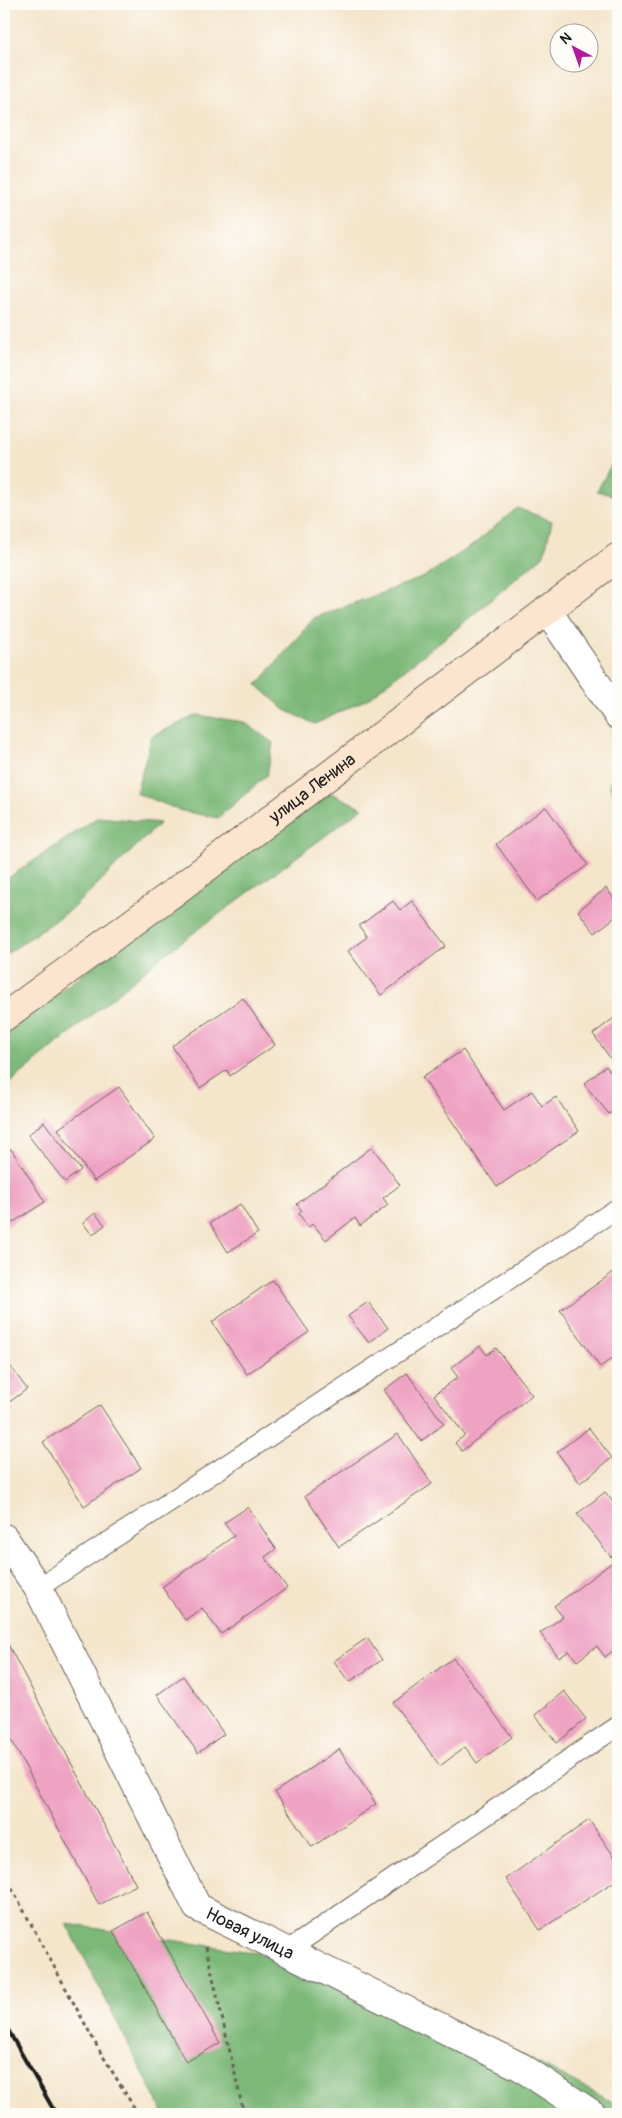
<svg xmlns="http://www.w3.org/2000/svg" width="622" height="2118" font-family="Pangolin,sans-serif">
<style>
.forest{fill:#7bb878;stroke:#4c6a4a}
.building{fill:#efa3c3}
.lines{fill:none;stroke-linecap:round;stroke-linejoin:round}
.service-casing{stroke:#686259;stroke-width:21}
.minor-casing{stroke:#686259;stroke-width:30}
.secondary-casing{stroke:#686259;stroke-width:30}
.path{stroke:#686259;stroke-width:3;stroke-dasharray:4 4;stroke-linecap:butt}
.service{stroke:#fff;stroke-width:19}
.minor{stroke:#fff;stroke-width:28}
.secondary{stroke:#fce5cf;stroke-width:28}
.rail{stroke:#1c1c1c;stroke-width:4}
.labels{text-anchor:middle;stroke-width:4;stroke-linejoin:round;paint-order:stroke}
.street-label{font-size:18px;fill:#1c1c1c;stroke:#fdfcf7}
</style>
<rect width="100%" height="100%" fill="#fdfcf7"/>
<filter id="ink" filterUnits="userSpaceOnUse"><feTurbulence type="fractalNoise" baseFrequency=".02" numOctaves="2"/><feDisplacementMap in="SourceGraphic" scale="10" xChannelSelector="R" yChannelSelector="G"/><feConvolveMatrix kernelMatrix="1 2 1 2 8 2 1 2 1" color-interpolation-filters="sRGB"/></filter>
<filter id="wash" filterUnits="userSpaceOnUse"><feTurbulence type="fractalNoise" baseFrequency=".0096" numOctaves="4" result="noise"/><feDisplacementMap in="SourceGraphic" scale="20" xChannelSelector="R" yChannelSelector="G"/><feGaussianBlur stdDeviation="1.12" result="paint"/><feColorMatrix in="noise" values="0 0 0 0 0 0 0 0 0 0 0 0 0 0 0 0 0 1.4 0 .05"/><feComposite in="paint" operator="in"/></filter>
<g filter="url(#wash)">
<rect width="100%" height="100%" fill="#f4e5cb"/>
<path class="forest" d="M618 452V497L597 491Z
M517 508 552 521 544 555 455 630 367 699 315 724 285 710 257 685 314 618 424 577 473 545Z
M197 715 244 722 273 743 267 775 218 818 182 811 136 793 152 736Z
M616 766 618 767V804L609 785Z
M320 788 363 808 165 954 4 1088V1032L140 932Z
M98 817 160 823 74 907 4 956V881Z
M67 1924 336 1965 507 2047 618 2105V2114H164Z"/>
<g id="blocks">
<path class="building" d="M546 807 588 865 537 901 496 844Z
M606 888 618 904V915L595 933 578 911Z
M393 901 400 910 412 901 446 946 381 995 348 951 367 937 359 926Z
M243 998 275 1045 230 1076 227 1070 200 1088 172 1046Z
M618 1015V1069L593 1034Z
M463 1050 504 1110 532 1091 542 1106 556 1097 579 1131 497 1187 422 1077Z
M606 1066 618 1081V1107L609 1114 584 1084Z
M119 1087 155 1139 94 1181 58 1129Z
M44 1122 81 1170 65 1182 28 1135Z
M372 1147 400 1185 383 1198 388 1205 360 1226 355 1218 326 1240 313 1224 308 1227 299 1214 302 1211 297 1204Z
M11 1149 45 1202 4 1228V1153Z
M240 1204 258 1233 228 1252 210 1223Z
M95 1213 105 1225 92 1235 83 1223Z
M618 1269V1354L600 1367 560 1310Z
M273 1280 309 1332 247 1374 212 1322Z
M368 1302 388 1328 369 1343 348 1316Z
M480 1346 487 1355 496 1348 532 1395 462 1451 455 1443 465 1435 434 1395 458 1377 451 1368Z
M5 1359 27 1389 4 1406V1360Z
M407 1373 444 1424 421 1441 384 1390Z
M100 1405 141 1468 84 1506 43 1442Z
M589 1428 612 1458 580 1483 557 1452Z
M398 1434 432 1484 339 1547 305 1496Z
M605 1492 618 1508V1551L611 1557 577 1514Z
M248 1507 276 1549 265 1557 287 1588 221 1634 202 1608 185 1620 162 1587 234 1536 224 1523Z
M618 1558V1647L605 1657 597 1646 577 1661 569 1651 559 1658 540 1633 563 1617 554 1606Z
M4 1637 136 1885 99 1905 4 1726Z
M367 1638 382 1660 349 1682 334 1661Z
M453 1658 512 1737 477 1763 465 1747 440 1766 393 1703Z
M183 1676 224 1734 198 1753 157 1695Z
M564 1691 586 1719 557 1743 535 1715Z
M339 1749 376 1804 312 1847 275 1792Z
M589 1820 618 1862V1879L540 1930 506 1879Z
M147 1912 220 2043 186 2062 113 1931Z"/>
</g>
</g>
<g filter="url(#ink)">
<use href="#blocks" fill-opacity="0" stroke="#686259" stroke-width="1"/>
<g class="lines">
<g class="service-casing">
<path id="service" d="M38 1588 618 1208
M285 1952 618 1726"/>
</g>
<g class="minor-casing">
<g id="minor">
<path d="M547 610 618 715"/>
<path id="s1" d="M4 1538 38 1588 197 1907 521 2067 592 2114"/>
</g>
</g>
<g class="secondary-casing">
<g id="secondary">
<path id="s2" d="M4 1017 173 893 618 557"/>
</g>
</g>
<path class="path" d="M4 1874 98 2048 138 2114
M206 1947 244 2114"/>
<use href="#service" class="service"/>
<use href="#minor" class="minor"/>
<use href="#secondary" class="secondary"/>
<path class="rail" d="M4 2023 56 2114"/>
</g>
</g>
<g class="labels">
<g class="street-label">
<text dy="6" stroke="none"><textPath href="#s2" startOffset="384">улица Ленина</textPath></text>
<text dy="6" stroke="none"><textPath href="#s1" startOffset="476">Новая улица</textPath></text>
</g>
</g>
<rect width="622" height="2118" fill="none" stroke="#fdfcf7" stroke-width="20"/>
<g transform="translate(574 48) rotate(319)"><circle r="24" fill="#fdfcf7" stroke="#a3a29f"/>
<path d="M0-4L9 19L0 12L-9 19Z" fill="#b5179e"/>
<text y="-8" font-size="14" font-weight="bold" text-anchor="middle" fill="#1c1c1c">N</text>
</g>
</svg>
